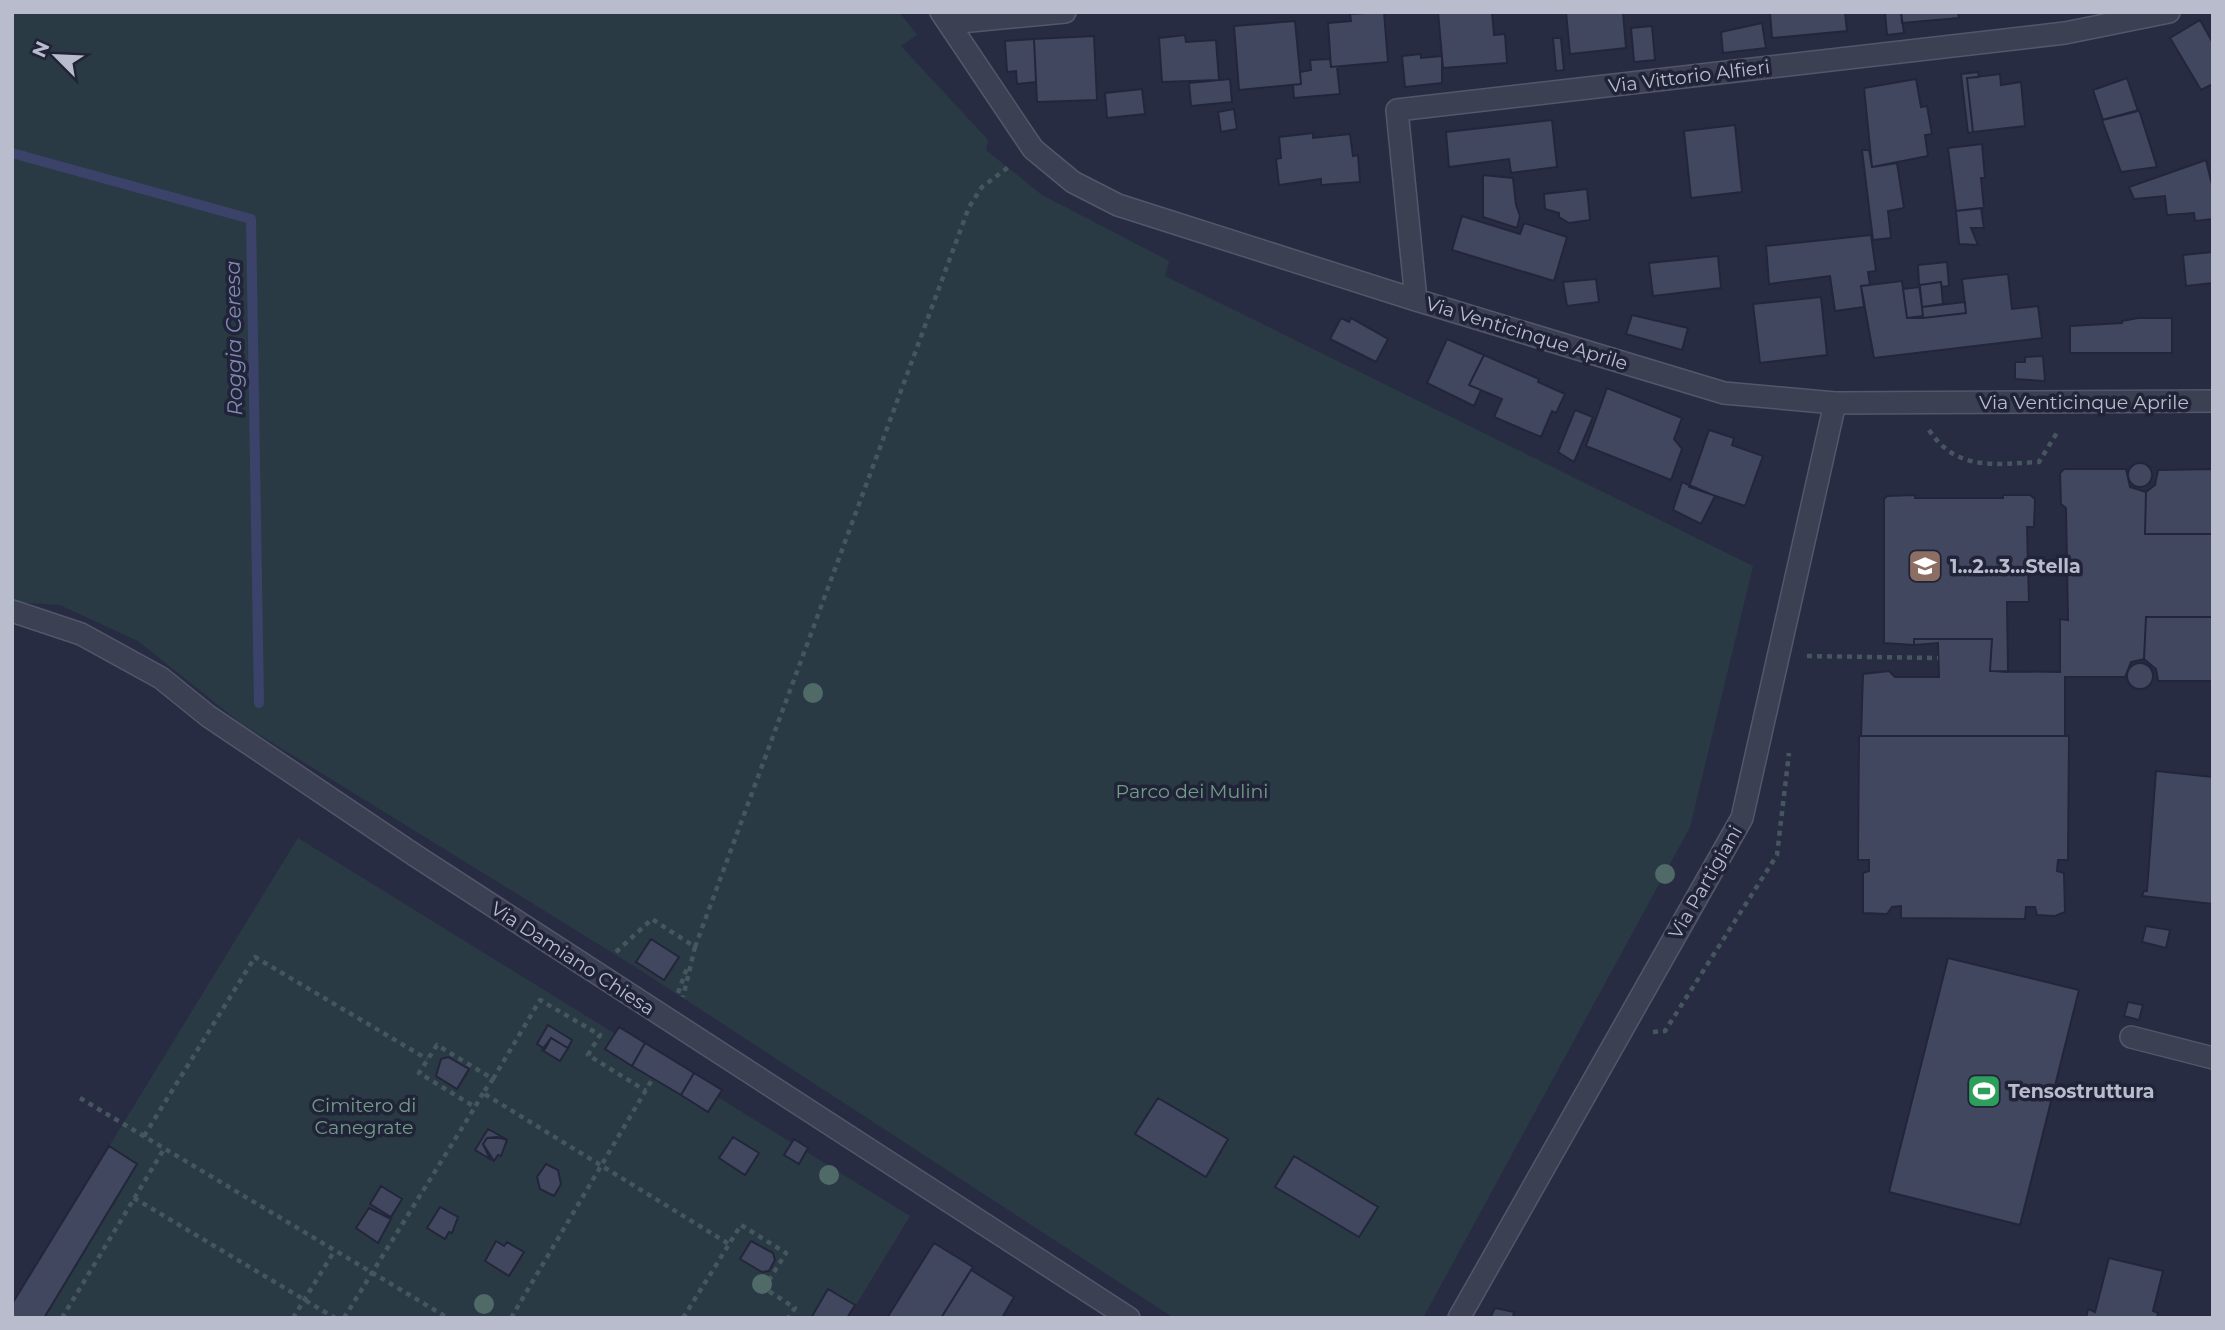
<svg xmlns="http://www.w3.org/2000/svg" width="2225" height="1330" font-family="Montserrat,sans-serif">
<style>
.green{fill:#2a3a44}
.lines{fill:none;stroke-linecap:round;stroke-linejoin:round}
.stream{stroke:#3c436a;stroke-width:10}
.building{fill:#424760;stroke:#23263a;stroke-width:2}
.street-casing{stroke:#54576a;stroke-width:24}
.path{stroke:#45565e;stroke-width:4.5;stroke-dasharray:5 5;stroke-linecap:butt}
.street{stroke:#3c4053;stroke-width:21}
.tree{fill:#506a68}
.labels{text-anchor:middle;stroke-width:7;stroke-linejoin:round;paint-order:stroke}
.street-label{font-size:19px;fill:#b9bccc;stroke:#212438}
.poi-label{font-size:19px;font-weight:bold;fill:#b9bccc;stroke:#212438;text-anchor:start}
.park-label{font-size:19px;fill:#719d86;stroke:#212438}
.water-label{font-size:21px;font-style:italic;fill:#818ab3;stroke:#212438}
</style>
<rect width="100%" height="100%" fill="#282c43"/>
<path class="green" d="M12 12H899L917 35 901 46 988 140 986 150 1042 195 1169 261 1165 276 1753 566 1690 827 1423 1318H1174L637 968 242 724 138 641 60 605 12 602Z
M298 838 910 1216 848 1318H12V1305Z"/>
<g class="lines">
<path class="stream" d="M12 153 251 219 259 703"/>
</g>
<path class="building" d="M1384 12 1388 62 1331 67 1328 23 1351 21 1350 14Z
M1438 12H1492L1494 35 1505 34 1507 63 1443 68Z
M1566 12H1623L1626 48 1570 54Z
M1770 12H1845L1847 31 1772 38Z
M1885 12H1901L1904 33 1887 35Z
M1901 12H1958L1959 18 1902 23Z
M2200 20 2213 43V84L2201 90 2170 38Z
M1295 21 1301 84 1239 90 1234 26Z
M1762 23 1766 48 1723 53 1721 32Z
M1652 26 1655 60 1634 62 1631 28Z
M1185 35 1186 42 1216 40 1219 80 1162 82 1159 38Z
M1094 36 1097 100 1037 102 1034 39Z
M1553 38H1561L1564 70 1556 71Z
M1034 39 1036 82 1017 84 1016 71 1007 72 1005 41Z
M1421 54V58L1442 56V83L1405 87 1402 56Z
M1330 59 1331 67H1337L1340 94 1294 98 1293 85 1301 84 1300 72 1311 70 1310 60Z
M1978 72 1979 77 1967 78 1973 132 1968 133 1961 74Z
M2000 74 2001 85 2021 82 2025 126 1973 132 1967 78Z
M2127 78 2138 111 2103 120 2093 90Z
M1230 79 1232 102 1191 106 1189 83Z
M1916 79 1921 107 1927 106 1932 134 1925 135 1928 156 1872 167 1864 88Z
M1142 89 1145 114 1107 118 1105 93Z
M1234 109 1237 129 1221 132 1218 112Z
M2139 110 2157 167 2121 172 2102 120Z
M1552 120 1557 167 1511 173 1509 159 1449 167 1446 132Z
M1735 125 1742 192 1691 198 1684 131Z
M1313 133V138L1350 134 1353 156 1358 155 1360 182 1321 185V179L1279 185 1276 159 1281 158 1279 137Z
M1982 144 1985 178H1981L1984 208 1956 211 1948 148Z
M1862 150H1869L1872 167 1897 163 1904 208 1888 211 1891 238 1873 240Z
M2206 160 2213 189V219L2195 221 2194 213 2167 215 2165 196 2134 199 2129 187Z
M1483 175 1513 178 1516 205 1520 216 1517 228 1483 217Z
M1587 189 1590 220 1569 223 1559 217V213L1545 209 1544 194Z
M1981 208 1984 228H1971L1978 245 1959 244 1956 211Z
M1462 216 1520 234 1524 223 1567 237 1554 281 1452 250Z
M1871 235 1876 271 1868 272 1870 285 1861 286 1864 307 1835 311 1830 276 1769 284 1766 246Z
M2213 252V283L2186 286 2183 255Z
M1718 256 1721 288 1653 296 1649 263Z
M1947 262 1949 286 1942 287 1941 282 1919 285 1918 265Z
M2008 274 2012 309 2038 306 2042 338 1874 358 1861 286 1902 281 1907 318H1923L1966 313 1962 279Z
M1596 279 1599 302 1567 306 1563 282Z
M1941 282 1943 304 1922 307 1919 285Z
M1920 287 1923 316 1907 318 1903 289Z
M1821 297 1827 355 1760 363 1753 304Z
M1965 302 1966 313 1923 318 1922 307Z
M1632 315 1688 328 1682 350 1626 334Z
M1341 318 1349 322 1351 318 1388 339 1376 362 1330 339Z
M2138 318H2172V353H2070V326L2122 323V321Z
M1447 339 1484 355 1469 385 1481 390 1474 406 1427 383Z
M1484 355 1539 379 1538 382 1565 394 1556 413 1552 411 1541 437 1494 417 1502 399 1469 385Z
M2043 356 2045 381 2015 379V362H2025V357Z
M1607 388 1682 418 1674 439 1682 449 1671 480 1586 446Z
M1575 410 1593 417 1574 462 1558 452Z
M1709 430 1734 438 1732 445 1763 456 1745 506 1689 487Z
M2128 475a12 12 0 1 1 24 0a12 12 0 1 1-24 0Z
M2126 469 2130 487 2146 492 2145 534H2213V617H2146L2144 659 2131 662 2125 677H2065V736H1861L1863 674 1889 671 1895 677H1939L1938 643 1914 645V639H1992L1990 671 2060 672V619L2068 620 2066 508 2061 504 2060 473 2064 469Z
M2213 469V534H2145L2146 492 2155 485 2158 470Z
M1682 482 1715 496 1701 524 1673 510Z
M1915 495V498H2003V495H2030L2035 499 2034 527H2027L2029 602H2007L2008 672 1990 671 1992 639H1914V645L1884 643V499L1887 496Z
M2146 617H2213V681H2158L2156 669 2144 659Z
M2127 676a13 13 0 1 1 26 0a13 13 0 1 1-26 0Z
M1859 736H2069L2068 860H2058L2057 871 2064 873 2065 912 2055 916 2037 915 2035 907H2026L2025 919 1901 918V906L1892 907 1887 914 1863 913V873L1869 871V860H1858Z
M2156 771 2213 777V904L2142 896 2144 891H2147Z
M2146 926 2170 930 2166 948 2142 942Z
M651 939 679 957 664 980 636 962Z
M1948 958 2079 990 2020 1225 1889 1192Z
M2128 1002 2143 1005 2139 1020 2124 1016Z
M548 1025 572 1040 568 1048 551 1038 545 1049 537 1044Z
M619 1027 645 1043 632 1066 605 1049Z
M551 1038 568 1048 560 1061 542 1050Z
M645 1043 694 1073 681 1095 632 1066Z
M448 1057 469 1069 457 1089 436 1076 441 1059Z
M694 1073 722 1090 708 1112 681 1095Z
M1158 1098 1228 1139 1206 1177 1135 1134Z
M488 1129 504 1138H487L483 1144 490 1159 475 1150Z
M497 1137 507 1140 501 1156 498 1155 494 1161 483 1144 487 1138Z
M733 1137 759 1153 745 1175 719 1158Z
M794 1139 808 1148 799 1164 784 1155Z
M109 1146 137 1164 44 1318H12V1304Z
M1294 1156 1378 1207 1359 1237 1275 1187Z
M546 1164 558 1170 561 1184 554 1196 540 1189 537 1177Z
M381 1186 402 1199 391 1217 370 1204Z
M440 1207 458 1217 452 1233 449 1232 445 1239 427 1228Z
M369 1208 391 1219 378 1243 356 1228Z
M496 1241 504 1246 507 1242 524 1252 509 1276 485 1261Z
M751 1241 773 1253 775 1260 769 1271 762 1272 740 1259Z
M934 1243 973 1267 941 1318H887Z
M2109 1258 2163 1271 2153 1311 2158 1313 2157 1318H2086L2088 1309 2095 1312Z
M971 1270 1014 1297 1002 1318H941Z
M828 1289 855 1305 847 1318H811Z
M1495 1308 1514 1312 1513 1318H1490Z"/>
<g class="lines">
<g class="street-casing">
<path id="street" d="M941 12 1033 149 1073 182 1118 205 1416 300 1724 393 1835 403 2213 401
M950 23 1065 12
M1416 300 1397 110 2065 33 2169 12
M12 611 81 634 161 678 208 716 416 856 1129 1318
M2131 1037 2213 1058
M1459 1318 1742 818 1835 403"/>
</g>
<path class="path" d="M1929 430C1957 472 1995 464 2039 462L2058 431
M1807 656 1938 658
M695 947 969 207 982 187 1010 166
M616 952 652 919 695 947 683 997
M678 993 688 965
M1653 1032 1665 1031 1777 855 1789 753
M493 1079 540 1000 600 1035 588 1055 646 1091
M483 1093 475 1107 419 1073 437 1045 493 1079 483 1093 729 1244
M80 1098 448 1318
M144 1136 255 957 427 1059
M134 1198 335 1318
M62 1318 164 1149
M293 1318 335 1250
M344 1318 475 1107
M511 1318 653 1078
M683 1318 741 1225 786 1253 764 1288 795 1308 788 1318"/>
<use href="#street" class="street"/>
</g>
<g class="tree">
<circle cx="813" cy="693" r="10"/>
<circle cx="1665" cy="874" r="10"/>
<circle cx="829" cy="1175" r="10"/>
<circle cx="762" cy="1284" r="10"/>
<circle cx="484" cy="1304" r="10"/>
</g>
<defs>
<g id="school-square" transform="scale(1.75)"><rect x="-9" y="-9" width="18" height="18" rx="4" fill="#8d6e63" stroke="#212438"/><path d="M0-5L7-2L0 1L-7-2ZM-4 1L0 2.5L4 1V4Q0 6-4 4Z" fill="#fff"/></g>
<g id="stadium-square" transform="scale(1.75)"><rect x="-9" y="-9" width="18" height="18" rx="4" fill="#2e9e5b" stroke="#212438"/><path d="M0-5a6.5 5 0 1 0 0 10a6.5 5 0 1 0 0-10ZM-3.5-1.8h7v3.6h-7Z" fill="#fff"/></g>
</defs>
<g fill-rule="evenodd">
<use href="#school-square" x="1925" y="566"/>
<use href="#stadium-square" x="1984" y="1091"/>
</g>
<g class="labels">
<g class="street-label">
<text transform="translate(1689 76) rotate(-7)" y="7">Via Vittorio Alfieri</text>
<text transform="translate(1527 333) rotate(17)" y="7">Via Venticinque Aprile</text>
<text x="2084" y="409">Via Venticinque Aprile</text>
<text transform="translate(1705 882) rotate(-60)" y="7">Via Partigiani</text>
<text transform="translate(573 958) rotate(33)" y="7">Via Damiano Chiesa</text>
</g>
<g class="poi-label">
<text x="1950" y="573">1...2...3...Stella</text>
<text x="2008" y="1098">Tensostruttura</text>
</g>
<g class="park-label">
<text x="1192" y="798">Parco dei Mulini</text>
<text x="364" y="1112">Cimitero di<tspan x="364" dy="22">Canegrate</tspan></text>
</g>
<g class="water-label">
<text transform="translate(234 338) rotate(-91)" y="7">Roggia Ceresa</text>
</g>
</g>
<rect width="2225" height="1330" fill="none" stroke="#b9bccc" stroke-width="28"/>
<g transform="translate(56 56) rotate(294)" stroke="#212438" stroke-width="5" paint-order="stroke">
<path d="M0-5L12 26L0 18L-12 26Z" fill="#b9bccc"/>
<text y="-10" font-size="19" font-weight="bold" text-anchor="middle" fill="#b9bccc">N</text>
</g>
</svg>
